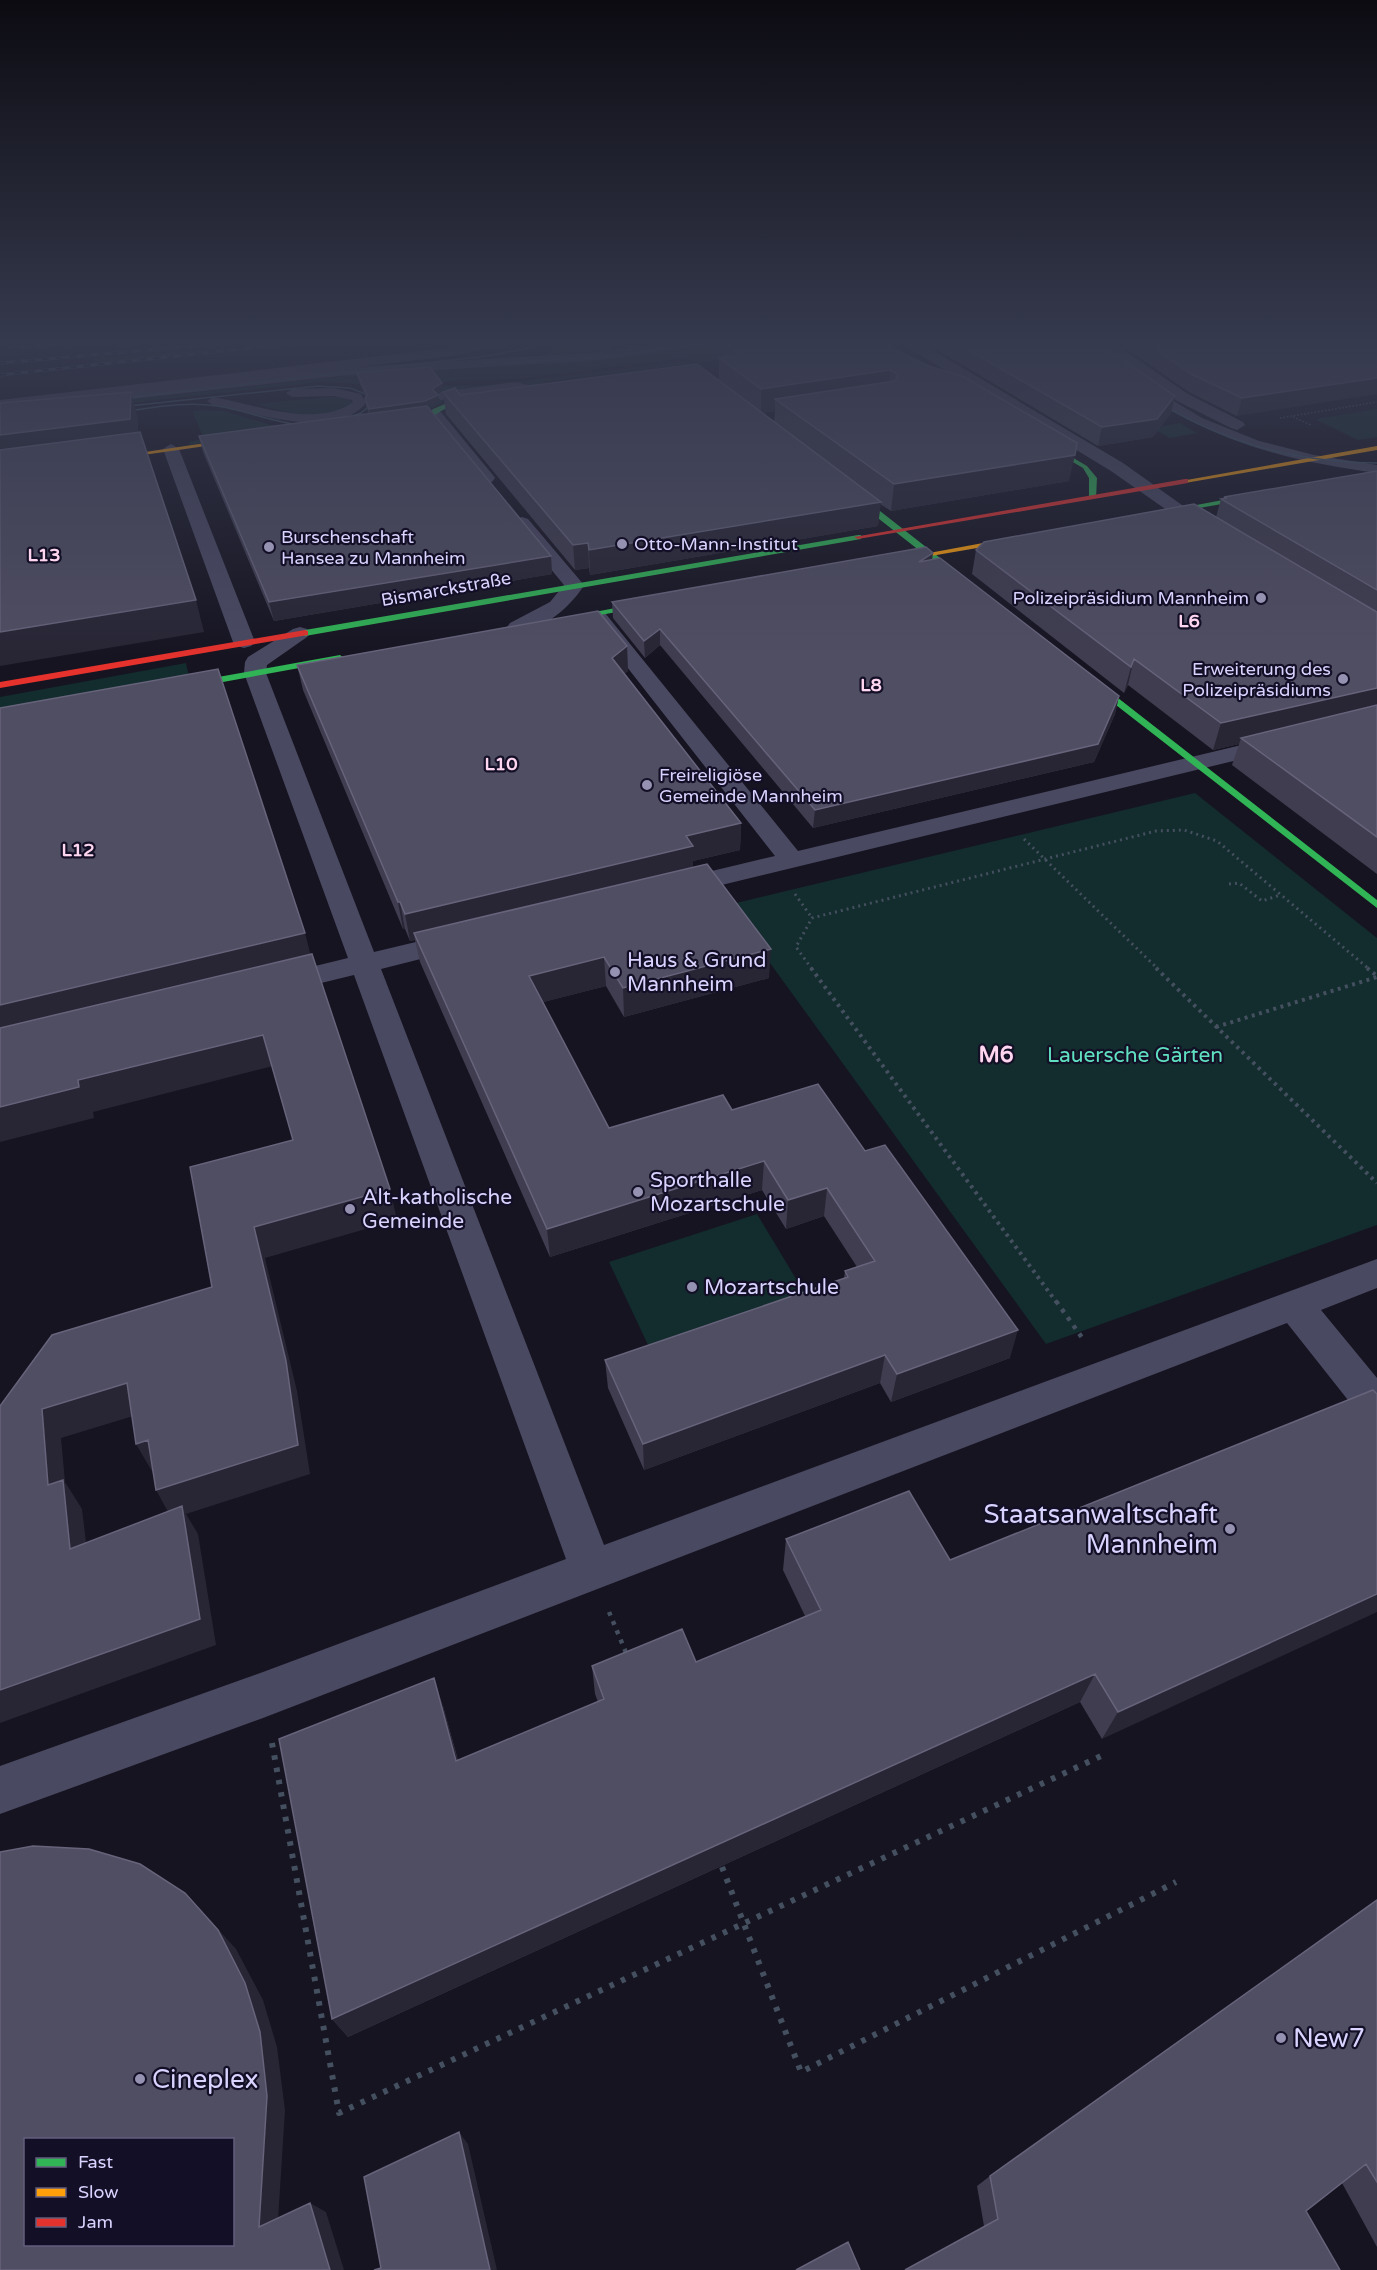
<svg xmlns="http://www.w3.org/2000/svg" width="1377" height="2270" font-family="'Varela Round',sans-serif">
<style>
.green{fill:#132c2d}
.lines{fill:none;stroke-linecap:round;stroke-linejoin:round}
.path-far4{stroke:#44505f;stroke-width:1.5;stroke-dasharray:1.5 2;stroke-linecap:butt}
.path-far3{stroke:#44505f;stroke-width:3;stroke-dasharray:2 4;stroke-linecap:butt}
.path-far2{stroke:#44505f;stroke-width:4;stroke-dasharray:3 4.5;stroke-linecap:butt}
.path-far1{stroke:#44505f;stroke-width:4.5;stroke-dasharray:4 6;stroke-linecap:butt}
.path{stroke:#44505f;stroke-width:6;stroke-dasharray:4.5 8;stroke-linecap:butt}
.lane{fill:#4a4962;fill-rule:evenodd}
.street{fill:#4a4962;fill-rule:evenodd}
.fast{fill:#30b455;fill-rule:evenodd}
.slow{fill:#ff9f0a;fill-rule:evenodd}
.jam{fill:#e5322d;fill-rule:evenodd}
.tram{stroke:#43596b;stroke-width:1.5}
.rail-casing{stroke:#43596b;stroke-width:3}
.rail{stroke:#130f26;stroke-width:2;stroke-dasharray:7;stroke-linecap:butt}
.wall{fill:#403d50;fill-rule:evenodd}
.shaded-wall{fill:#282635}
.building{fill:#504e63;stroke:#66637b;stroke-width:1.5;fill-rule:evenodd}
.poi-dot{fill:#9591b1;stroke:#130f26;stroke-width:2}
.labels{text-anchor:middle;stroke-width:4.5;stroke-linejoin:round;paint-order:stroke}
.far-poi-label{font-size:18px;fill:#d9d4ff;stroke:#130f26;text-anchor:start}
.far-neighbourhood-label{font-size:18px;font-weight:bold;fill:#ffd6f0;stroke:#130f26}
.far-street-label{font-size:18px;fill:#d9d4ff;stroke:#130f26}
.poi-label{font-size:21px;fill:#d9d4ff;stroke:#130f26;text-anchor:start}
.park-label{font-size:21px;fill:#5fe0c0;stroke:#130f26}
.neighbourhood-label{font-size:22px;font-weight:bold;fill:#ffd6f0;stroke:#130f26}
.near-poi-label{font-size:26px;fill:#d9d4ff;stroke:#130f26;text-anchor:start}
</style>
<rect width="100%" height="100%" fill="#161421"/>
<path class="green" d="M574 341 624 349 542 356Z
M748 341 818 345 700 362 681 358 522 378 437 382 359 380 360 384 321 382 12 416 53 408 344 376 605 359Z
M238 348 93 364 95 358Z
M684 362 693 363 557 380 541 383 545 388 538 389 525 383 438 395 443 402 430 409 363 416 398 387 489 385Z
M330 397H341L354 402C332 425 283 412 256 404Z
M1377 409V437L1358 440 1315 419Z
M203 410 224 411 278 427 190 445 189 442 204 439 192 411Z
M1180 423 1197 433 1170 438 1152 428Z
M186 663 189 677 0 710V697Z
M1195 793 1377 938V1225L1046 1344 728 905Z
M757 1214 813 1307 656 1362 609 1262Z"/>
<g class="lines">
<path class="path-far4" d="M1293 417 1311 425
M1280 418 1377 402"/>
<path class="path-far3" d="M1024 839 1158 969
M1229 884 1239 883 1262 901 1280 895
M795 894 812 918
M812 969 796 947 812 918 1156 831 1184 830 1217 841 1369 969"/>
<path class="path-far2" d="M811 968 1057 1303
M1156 968 1377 1183
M1367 968 1377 976
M1216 1027 1377 977"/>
<path class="path-far1" d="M1056 1301 1083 1339
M609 1612 627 1655"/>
<path class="path" d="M272 1743 339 2113 1101 1756
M722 1867 801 2072 1176 1882"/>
<path class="lane" d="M691 340H726L721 343 600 360 339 376 95 403 89 399 95 395 339 368 600 352Z
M515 382 529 385 536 392 530 396 515 390 441 400 435 396 441 392Z
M1144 383 1202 418 1259 441 1314 455 1377 465V473C1288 461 1214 442 1140 390L1138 387Z
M334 388 361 394 366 403C334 442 255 412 213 405L207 401 213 397C253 404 318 429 353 402L352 400 334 396 292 397 286 393 292 389Z"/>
<path class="street" d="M487 340H516L514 343 458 355 0 410V400L458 347Z
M1092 340H1109L1188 394 1243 422 1245 425 1237 430 1231 428 1177 401Z
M907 341H917L1123 463 1217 530 1215 534H1201L1111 471 907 347 905 344Z
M434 409 440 411 492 474 495 478 492 482H480L426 414Z
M171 444 179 449 255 642 251 646 244 648 237 646 233 642 163 449Z
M522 517 528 519 584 585C572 606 536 638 510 631L507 627 510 623 550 602 564 585 513 523 516 519Z
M598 611 605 613 798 851 1279 736 1287 738 1291 743 1287 748 676 896 666 894 662 888 666 882 775 856 591 621 588 617 591 613Z
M300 627 307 629 310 633 307 637 267 665 266 673 374 952 462 931 472 934 476 940 472 946 381 969 604 1545 1377 1259V1288L1321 1310 1377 1378V1424L1363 1419 1287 1323 263 1718 0 1814V1766L263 1672 566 1559 354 975 276 994 266 992 261 985 266 978 348 958 244 673 245 662 248 657 293 629Z"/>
<path class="fast" d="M488 396 490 399C470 403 449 403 434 416L390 422 387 420 431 412 433 409 452 401Z
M1032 436H1036L1087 466 1097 478 1096 498 1089 496V478L1083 468 1032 438Z
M842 486H848L958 572V576H952L842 490Z
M1265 492 1269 494 1268 496 1153 516 1149 514Z
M858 535H861V539L305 636 301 633 305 630Z
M657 600H660V604L557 623 553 620Z
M340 655 344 658 343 660 179 690 174 687 179 684Z
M1080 673H1086L1377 900V908L1080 677Z"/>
<path class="slow" d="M246 437 248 440 101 461 98 459Z
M1377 446V450L1185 483 1181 481Z
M1026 535H1029V539L890 563 886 561Z"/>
<path class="jam" d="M1185 479H1188V483L858 539 854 537Z
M305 630 308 631V635L0 688V682Z"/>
<path class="tram" d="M585 340 635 347
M483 364 615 356 730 340
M117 399 487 356 524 349 544 340
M1157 402C1229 444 1294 462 1377 463
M119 407 318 386 350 388 368 395 372 404 361 413 342 420
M120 412C152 408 185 401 217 406 246 410 273 423 303 425"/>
<g class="rail-casing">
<path id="rail" d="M0 348 136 340
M0 363 241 342
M0 375 325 340"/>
</g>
<use href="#rail" class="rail"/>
</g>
<path class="wall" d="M883 340 1069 481 891 511 880 504 878 526 590 575 589 568 575 570 446 414 443 392 460 395 719 380V358L722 357 723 343ZM775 411 774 422 762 413Z
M921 340H1094L1175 396 1171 413 1153 437 1098 446Z
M1114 340H1377L1237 416 1189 392Z
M357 373 443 389 436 393 439 401 428 407 551 556 552 574 274 621 203 452 199 436 369 414 366 406V398L358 380Z
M1377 471V874L1232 765 1239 744 1213 750 1128 685 1124 693 972 574 976 550 1216 517 1221 499H1224V497Z
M933 559 1119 696 1115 714 1094 762 813 828 660 645 645 658 613 618 612 602Z
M627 646 628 671 624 674 741 823 740 850 693 861V867L769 978 624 1017 606 986 543 1002 609 1128 732 1110 818 1084 1010 1358 891 1402 880 1383 644 1470 608 1388 605 1360 844 1278 845 1271 857 1267 824 1216 786 1229 762 1190 550 1257 420 962 415 940 410 941 405 929H403L303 690 297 665Z
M1373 1390 1102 1739 1080 1702 348 2037 332 2019 443 1706 458 1760 598 1702 595 1694 592 1666 696 1662 805 1616 783 1570 786 1539 950 1560Z
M1377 1900V2247L1342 2183 1306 2211 984 2226 977 2186 990 2176Z"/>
<path class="shaded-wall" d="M890 370 888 394 775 399V411L761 413V389Z
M1377 378V394L1237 416 1242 398Z
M442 383 443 389 433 395 432 389Z
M131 392 138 419V446L0 465V435Z
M438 395 439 401 426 408 370 415 369 409Z
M1175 396 1171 413 1153 437 1098 446 1102 427Z
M1075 455 1069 481 891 511 894 484Z
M881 502 878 526 590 575 589 550Z
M588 543 589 568 575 570 573 545Z
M933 553 931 569 919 562Z
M551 556 552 574 274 621 269 602Z
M196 600 204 632 0 666V632Z
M660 629V645L645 658 644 641Z
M627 646 628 671 613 683 612 658Z
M1134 659 1128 685 1124 693 1131 667Z
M1377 688V712L1241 738 1239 744 1213 750 1221 723Z
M1119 696 1115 714 1094 762 813 828 815 810Z
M741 823 740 850 693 861V873L414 933 415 940 410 941 405 914 686 836Z
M398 902H400L405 929H403Z
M305 933 313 964 0 1040V1005Z
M771 949 769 978 624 1017 623 988Z
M604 957 606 986 532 1005 529 976Z
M263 1035 273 1066 93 1112 94 1118 0 1142V1107L78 1080Z
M764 1161 762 1190 550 1257 547 1229Z
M827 1188 824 1216 786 1229 788 1200Z
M390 1189 397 1220 265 1258 297 1391 310 1474 186 1514 198 1534 216 1645 0 1723V1690L172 1519 156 1490 254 1227Z
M1018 1330 1010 1358 891 1402 897 1374Z
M885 1355 880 1383 644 1470 643 1444Z
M127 1383 143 1413 61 1438 65 1482 82 1509 90 1576 70 1549 48 1485 42 1409Z
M148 1440 153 1473 136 1444Z
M1377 1594V1612L1102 1739 1118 1712Z
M1095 1674 1080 1702 348 2037 332 2019Z
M434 1678 443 1706 465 1787 456 1761Z
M185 1893 236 1949 263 2000 277 2047 285 2110 277 2236 259 2227Z
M459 2132 468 2144 497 2270H490Z
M310 2203 326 2212 344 2270H330Z"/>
<path class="building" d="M745 340H883L900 352 929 366 964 377 1077 443 1075 455 894 484 775 399 895 381 898 374 890 370 761 389 719 358 740 355 723 343Z
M951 340H1094L1175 396 1157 419 1102 427Z
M1142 340H1377V378L1242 398 1193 375Z
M697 364 881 502 589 550 588 543 573 545 443 392 455 388 460 395Z
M430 367 442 383 432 389 438 395 425 401 369 409 365 399 367 395 357 373Z
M131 392 130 419 0 435V403Z
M427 406 551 556 269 602 199 436Z
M140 432 196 600 0 632V450Z
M1377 471V590L1221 499 1227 498 1224 497Z
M1194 504 1377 612V688L1221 723 1134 659 1131 667 976 550 984 542Z
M926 547 933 553 919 562 940 558 1119 696 1098 744 815 810 660 629 644 641 612 602Z
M598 611 627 646 612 658 741 823 686 836 693 846 405 914 400 902H398L297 665Z
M218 669 305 933 0 1005V708Z
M1377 705V837L1241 738Z
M707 864 771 949 623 988 604 957 529 976 609 1128 723 1095 732 1110 818 1084 865 1151 885 1145 1018 1330 897 1374 885 1355 643 1444 605 1360 848 1277 845 1271 875 1261 827 1188 788 1200 764 1161 547 1229 414 933Z
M312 954 390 1189 254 1227 286 1361 298 1445 156 1490 148 1440 136 1444 127 1383 42 1409 48 1485 63 1480 70 1549 182 1506 200 1619 0 1690V1406L52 1335 212 1287 190 1167 293 1140 263 1035 78 1080 79 1087 0 1107V1028Z
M1373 1390 1377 1394V1594L1118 1712 1095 1674 332 2019 279 1739 434 1678 456 1761 604 1699 592 1666 682 1629 696 1662 821 1610 786 1539 909 1491 950 1560Z
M33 1846 89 1849 140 1864 185 1893 218 1930 245 1983 260 2032 267 2096 259 2227 310 2203 330 2270H0V1852ZM26 2139H232V2244H26Z
M1377 1900V2182L1366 2164 1306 2211 1340 2270H905L998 2219 990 2176Z
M459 2132 490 2270H374L381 2268 364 2177Z
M848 2242 860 2270H796Z"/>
<linearGradient id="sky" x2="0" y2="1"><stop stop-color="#0c0b12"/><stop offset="0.52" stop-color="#363a4e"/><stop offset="1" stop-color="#363a4e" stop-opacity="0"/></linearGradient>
<rect width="1377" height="658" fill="url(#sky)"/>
<g class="poi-dot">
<circle cx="622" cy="544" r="6"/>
<circle cx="269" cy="547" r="6"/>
<circle cx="1261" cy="598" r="6"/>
<circle cx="1343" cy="679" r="6"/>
<circle cx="647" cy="785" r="6"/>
<circle cx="615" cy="972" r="6"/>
<circle cx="638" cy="1192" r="6"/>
<circle cx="350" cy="1209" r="6"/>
<circle cx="692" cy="1287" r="6"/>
<circle cx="1230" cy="1529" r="6"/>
<circle cx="1281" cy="2038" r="6"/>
<circle cx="140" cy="2079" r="6"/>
</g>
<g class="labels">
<g class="far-poi-label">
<text x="281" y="543">Burschenschaft<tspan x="281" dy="21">Hansea zu Mannheim</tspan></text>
<text x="634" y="550">Otto-Mann-Institut</text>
<text x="1249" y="604" text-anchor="end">Polizeipräsidium Mannheim</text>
<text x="1331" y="675" text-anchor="end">Erweiterung des<tspan x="1331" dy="21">Polizeipräsidiums</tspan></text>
<text x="659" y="781">Freireligiöse<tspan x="659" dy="21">Gemeinde Mannheim</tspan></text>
</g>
<g class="far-neighbourhood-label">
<text x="44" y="561">L13</text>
<text x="1189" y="627">L6</text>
<text x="871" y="691">L8</text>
<text x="501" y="770">L10</text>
<text x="78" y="856">L12</text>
</g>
<g class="far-street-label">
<text transform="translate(446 589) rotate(-10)" y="6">Bismarckstraße</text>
</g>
<g class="poi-label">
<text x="627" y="967">Haus &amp; Grund<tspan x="627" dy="24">Mannheim</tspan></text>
<text x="650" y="1187">Sporthalle<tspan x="650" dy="24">Mozartschule</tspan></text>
<text x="362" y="1204">Alt-katholische<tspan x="362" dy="24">Gemeinde</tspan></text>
<text x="704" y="1294">Mozartschule</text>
</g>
<g class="park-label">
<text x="1135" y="1062">Lauersche Gärten</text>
</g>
<g class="neighbourhood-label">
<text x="996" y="1062">M6</text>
</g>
<g class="near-poi-label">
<text x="1218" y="1523" text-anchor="end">Staatsanwaltschaft<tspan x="1218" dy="30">Mannheim</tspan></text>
<text x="1293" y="2047">New7</text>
<text x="152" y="2088">Cineplex</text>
</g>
</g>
<rect x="24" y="2138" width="210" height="108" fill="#130f26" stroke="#625e7d" stroke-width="1.5"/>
<rect x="36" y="2158" width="30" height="9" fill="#30b455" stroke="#625e7d" stroke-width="1.5"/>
<text x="78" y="2168" font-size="18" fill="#d9d4ff">Fast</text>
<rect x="36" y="2188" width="30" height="9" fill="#ff9f0a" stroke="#625e7d" stroke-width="1.5"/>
<text x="78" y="2198" font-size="18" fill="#d9d4ff">Slow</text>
<rect x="36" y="2218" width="30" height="9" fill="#e5322d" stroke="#625e7d" stroke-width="1.5"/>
<text x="78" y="2228" font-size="18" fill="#d9d4ff">Jam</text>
</svg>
